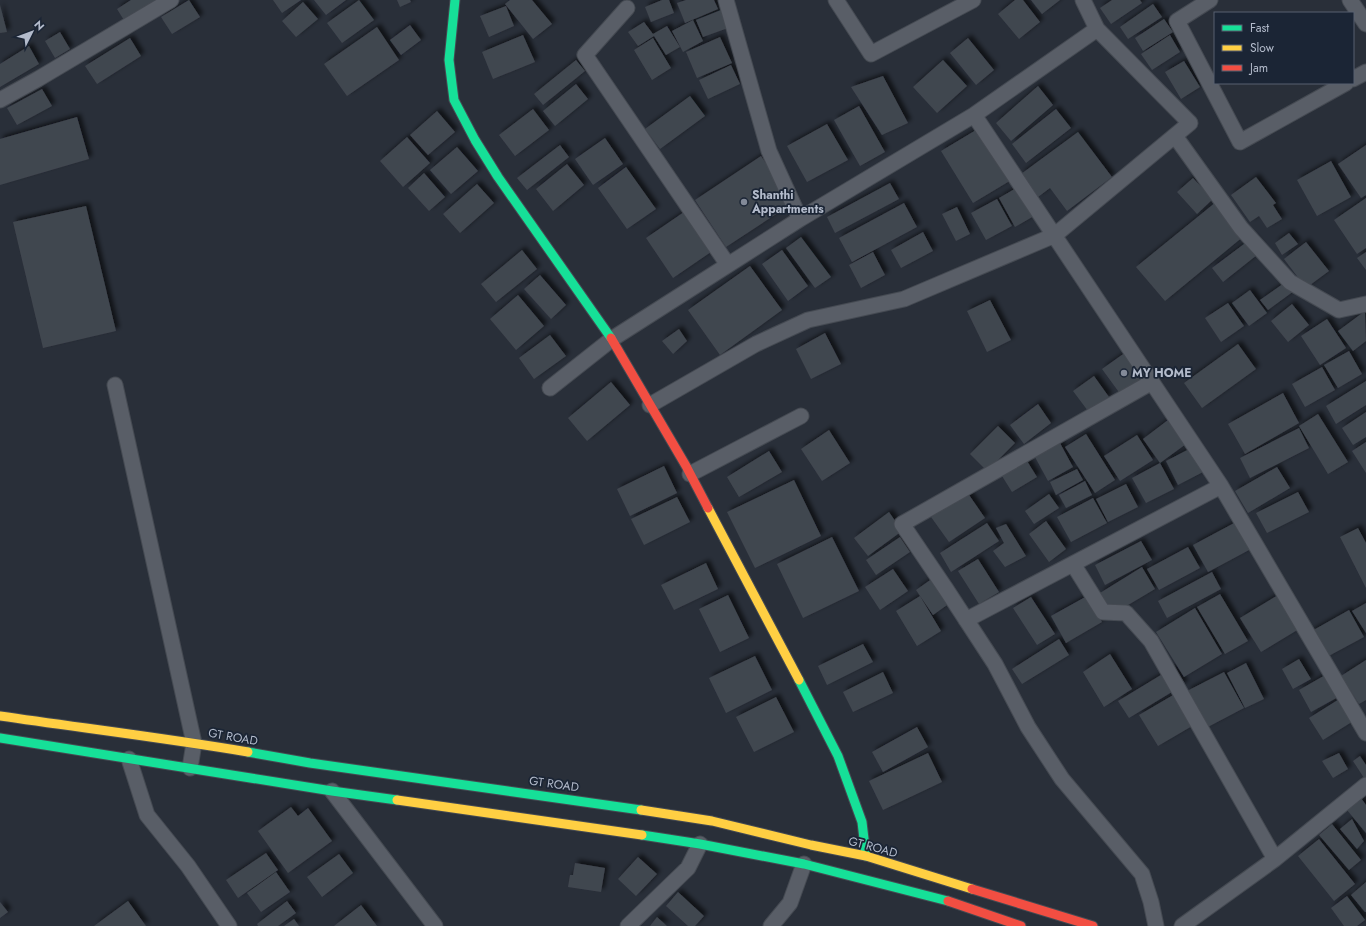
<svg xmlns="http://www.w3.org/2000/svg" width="1366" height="926" font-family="Jost,sans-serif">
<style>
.building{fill:#41464f;filter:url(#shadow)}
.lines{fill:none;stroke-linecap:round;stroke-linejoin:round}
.street-casing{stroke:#454a52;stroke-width:17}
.fast-casing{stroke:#454a52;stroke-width:11}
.slow-casing{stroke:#454a52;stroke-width:11}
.jam-casing{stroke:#454a52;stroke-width:11}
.street{stroke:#595e67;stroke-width:15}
.fast{stroke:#16e098;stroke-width:9}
.slow{stroke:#ffcf43;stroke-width:9}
.jam{stroke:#f24e42;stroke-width:9}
.poi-dot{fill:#838a98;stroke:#1b2535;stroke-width:1.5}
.labels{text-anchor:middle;stroke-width:3.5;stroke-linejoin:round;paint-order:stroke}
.poi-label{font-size:12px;font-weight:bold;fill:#b3bbcb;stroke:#1b2535;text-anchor:start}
.street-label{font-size:12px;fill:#b3bbcb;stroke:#1b2535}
</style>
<defs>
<filter id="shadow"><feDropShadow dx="3.5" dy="-3.5" stdDeviation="2" flood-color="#0009"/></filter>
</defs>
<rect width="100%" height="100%" fill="#292f39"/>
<path class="building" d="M131 0H164L127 25 117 9Z
M189 0 200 17 172 34 161 17Z
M273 0H301L282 13Z
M314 0H346L326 15Z
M359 0 374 20 342 43 327 23Z
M397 0H410L411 2 400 7Z
M510 0H532L552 24 533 39 505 4Z
M662 0H669L674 13 651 22 645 7Z
M686 0H714L718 9 685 23 677 3Z
M1015 0H1023L1040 22 1019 39 998 14Z
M1031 0H1060L1042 14Z
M1112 0H1140L1142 3 1111 24 1100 8Z
M303 2 318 19 296 37 282 21Z
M1153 4 1162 17 1128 39 1120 27Z
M0 5 7 32 0 33Z
M506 6 514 26 489 37 480 16Z
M721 10 728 28 703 37 696 20Z
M1164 19 1173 32 1143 51 1135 38Z
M693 20 703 41 683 52 672 31Z
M644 22 653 34 667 26 680 47 666 55 654 36 638 46 628 32Z
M410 25 421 40 401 55 390 40Z
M377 27 399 60 347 96 324 64Z
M60 32 70 49 55 58 45 41Z
M523 35 535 62 493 79 482 52Z
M1170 35 1180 52 1152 70 1141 54Z
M720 37 732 63 697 78 686 52Z
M130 38 141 56 97 84 85 66Z
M653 38 671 68 652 80 634 50Z
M968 38 994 70 976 85 950 53Z
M29 46 39 64 0 87V64Z
M576 60 585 71 543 105 534 94Z
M943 60 967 86 937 113 913 87Z
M1184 61 1200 87 1181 99 1165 72Z
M731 65 740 84 708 99 699 80Z
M883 76 908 123 882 135 851 87Z
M576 84 588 99 555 126 543 111Z
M1038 86 1053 105 1011 141 996 123Z
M42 89 52 106 17 125 7 108Z
M690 96 705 116 660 149 645 129Z
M859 106 885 152 860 166 834 120Z
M533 109 549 130 515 156 499 135Z
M1056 109 1071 128 1026 163 1012 144Z
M437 111 455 132 428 155 410 135Z
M77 117 89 159 0 185V139Z
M827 124 848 160 807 182 787 146Z
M981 127 1013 179 973 203 941 151Z
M1078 132 1112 177 1067 211 1050 188 1038 197 1021 174Z
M407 137 430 163 403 187 380 161Z
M605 138 623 164 593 185 575 159Z
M560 145 569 157 527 190 517 178Z
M1366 145V195L1361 198 1338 164Z
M457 147 478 171 451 194 430 170Z
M761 156 793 203 726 247 695 200Z
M1331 161 1351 197 1317 216 1297 180Z
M567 164 584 185 553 211 536 189Z
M626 167 656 209 627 229 598 188Z
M424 173 445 197 429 211 408 188Z
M1256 177 1276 203 1273 205 1282 219 1267 228 1259 216 1250 222 1231 195Z
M1193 178 1213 199 1197 214 1177 192Z
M890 183 899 199 835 233 827 217Z
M477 184 494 203 460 233 443 214Z
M1018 187 1034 216 1015 227 999 198Z
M1366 198V248L1357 254 1334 220Z
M997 199 1012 226 986 240 971 213Z
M1216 202 1244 236 1165 301 1136 267Z
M904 203 917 227 852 262 839 238Z
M86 206 116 331 43 348 13 222Z
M957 207 970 234 956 241 942 214Z
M684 212 711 252 673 278 646 238Z
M923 232 933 251 901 268 891 250Z
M1289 233 1298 244 1282 255 1275 243Z
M801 237 831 277 815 288 786 248Z
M1252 238 1262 251 1223 282 1212 268Z
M1306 242 1329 271 1306 288 1284 259Z
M522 250 537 269 496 302 481 284Z
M782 250 808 286 788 301 762 264Z
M873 252 885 275 861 288 849 265Z
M1366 252V270L1357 258Z
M750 266 782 310 720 355 688 310Z
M540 275 566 305 551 319 524 289Z
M1287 281 1294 291 1268 310 1260 300Z
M1250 290 1267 313 1249 326 1232 303Z
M518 295 544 326 516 350 490 319Z
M990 300 1011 340 987 352 967 311Z
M1228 303 1244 326 1221 342 1205 318Z
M1292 304 1309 325 1288 342 1271 321Z
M1365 311 1366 341 1353 351 1338 331Z
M1327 319 1346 348 1320 365 1301 336Z
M679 329 687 341 673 354 662 341Z
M825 333 841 364 811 379 796 349Z
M550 335 566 356 534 379 519 358Z
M1238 344 1256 369 1202 408 1184 383Z
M1349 351 1362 374 1338 388 1324 365Z
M1126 352 1145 377 1121 395 1102 369Z
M1322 367 1335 390 1305 407 1292 384Z
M1094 376 1109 397 1088 411 1073 391Z
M1366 381V405L1336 424 1326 406Z
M611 382 630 405 587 441 568 418Z
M1283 393 1299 423 1245 454 1228 424Z
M1038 404 1051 423 1024 444 1010 425Z
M1366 412V437L1353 445 1342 428Z
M1318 414 1348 462 1328 474 1299 426Z
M1168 420 1186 444 1160 463 1174 489 1146 503 1132 478 1160 463 1143 439Z
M998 426 1015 443 987 471 970 454Z
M1299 428 1309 448 1250 478 1240 458Z
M829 430 850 463 822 481 801 449Z
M1086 434 1115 480 1095 493 1065 447Z
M1137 435 1153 460 1120 481 1104 456Z
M1366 442V473L1352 451Z
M1060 443 1073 467 1048 481 1035 457Z
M1193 447 1205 471 1178 485 1166 461Z
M769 451 782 472 739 497 727 477Z
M1027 461 1037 477 1012 492 1002 476Z
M664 466 677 493 630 516 617 489Z
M1277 467 1290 488 1248 513 1235 491Z
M1077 469 1083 480 1056 495 1050 482Z
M794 480 821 536 755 568 727 512Z
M1085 481 1092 495 1066 508 1059 495Z
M1126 484 1138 507 1108 522 1096 499Z
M967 492 985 518 949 542 931 517Z
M1298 492 1309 512 1267 533 1256 513Z
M1049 494 1059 508 1034 524 1025 511Z
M677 497 690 522 644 545 631 519Z
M1093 498 1107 523 1071 542 1057 517Z
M889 512 902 531 868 556 854 538Z
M1046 521 1066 549 1049 562 1029 534Z
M1236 522 1251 549 1208 572 1193 545Z
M987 523 999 541 951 572 940 553Z
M1006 524 1026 556 1005 567 993 551 1004 543 996 528Z
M1358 528 1366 543V588L1340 537Z
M832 537 859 591 803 618 777 564Z
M900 537 910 552 876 575 866 560Z
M1141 541 1152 560 1105 585 1095 565Z
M1188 547 1200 568 1159 590 1147 569Z
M978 559 999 592 979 604 958 571Z
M706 563 718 589 674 610 661 585Z
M1142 567 1155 589 1113 614 1100 593Z
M893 569 908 591 880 610 865 587Z
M1212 572 1221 589 1167 618 1158 601Z
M933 578 950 603 933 615 916 590Z
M1220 594 1248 641 1225 654 1197 607Z
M728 595 749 638 720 652 699 609Z
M1278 595 1299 629 1261 652 1240 618Z
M920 596 941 631 917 646 896 611Z
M1087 596 1102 622 1066 643 1051 616Z
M1031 597 1055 634 1037 645 1013 608Z
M1366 603V633L1352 611Z
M1195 608 1222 654 1184 677 1156 632Z
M1349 610 1364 637 1325 658 1310 632Z
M1059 639 1069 655 1022 684 1012 669Z
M863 644 873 662 827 685 818 666Z
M1110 654 1132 689 1104 707 1083 672Z
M755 656 772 690 726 713 709 678Z
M1299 659 1311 679 1293 689 1282 669Z
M1366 660V700L1359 704 1341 676Z
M1246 663 1264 699 1245 708 1227 673Z
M1174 667 1185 684 1129 718 1118 701Z
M883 672 893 693 853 712 843 692Z
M1224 672 1244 708 1206 728 1187 691Z
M1327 674 1340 696 1311 712 1299 690Z
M1180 691 1199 722 1158 746 1139 715Z
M776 697 794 732 754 752 736 717Z
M1341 698 1355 720 1323 740 1309 718Z
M917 727 928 747 883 772 872 752Z
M928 753 942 782 883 810 869 781Z
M1339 753 1348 769 1333 778 1322 761Z
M1360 756 1366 765V781L1353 761Z
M1361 798 1366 805V833L1347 810Z
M291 807 298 816 308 808 332 841 288 873 258 831Z
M1352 819 1364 841 1357 849 1340 829Z
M1332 824 1361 860 1349 870 1319 835Z
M1319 839 1355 884 1334 901 1298 856Z
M266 853 278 870 238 898 226 880Z
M339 854 353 873 322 897 307 877Z
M638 857 657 874 636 896 618 879Z
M575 863 605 868 601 892 568 887 570 875H573Z
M276 872 290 892 261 912 247 893Z
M1366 882V912H1365L1351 895Z
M678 892 704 916 695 926H688L666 906Z
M1347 896 1365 920 1357 926H1344L1331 908Z
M128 901 146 926H94Z
M287 901 296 913 278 926H258L257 924Z
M0 902 8 912 0 918Z
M361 905 377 926H334Z
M657 917 667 926H650Z
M294 919 299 926H284Z"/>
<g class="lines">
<g class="street-casing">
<path id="street" d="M726 0 769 151 800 219
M836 0 871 54 973 0
M1210 0 1177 21 1240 142 1346 83
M1350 0 1366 24
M627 8 585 55 728 265
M1353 79 1366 72
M0 100 38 79 171 0
M974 115 1221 486 1366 733
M1175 136 1241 228 1290 282 1339 310 1366 304
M1152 382 902 524 946 589 995 664 1028 727 1062 779 1142 874 1151 902 1156 926
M115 385 194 743 190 768
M550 388 612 339 800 219 974 115 1097 29
M650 405 756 344 808 320 904 299 1055 235 1190 123 1097 29 1083 0
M690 474 801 416
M1073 564 1103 612 1126 613 1151 641 1275 859
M966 620 1221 486
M129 759 147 815 188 866 229 926
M332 791 435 926
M628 926 688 868 700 844
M771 926 790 903 804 864
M1182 926 1275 859 1366 785"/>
</g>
<g class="fast-casing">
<path id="fast" d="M455 0 449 60 454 100 475 140 498 177 611 338
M799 680 838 756 862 822 866 856
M0 738 332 791 397 800
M248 752 310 763 641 810
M642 835 700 844 804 864 948 901"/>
</g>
<g class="slow-casing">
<path id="slow" d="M708 508 799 680
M0 716C82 728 165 738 248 752
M397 800 642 835
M641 810 712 821 811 845 866 856 972 889"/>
</g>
<g class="jam-casing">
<path id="jam" d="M611 338 686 466 708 508
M972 889 1093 926
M948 901 1021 926"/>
</g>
<use href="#street" class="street"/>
<use href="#fast" class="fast"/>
<use href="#slow" class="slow"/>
<use href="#jam" class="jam"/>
</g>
<g class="poi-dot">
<circle cx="744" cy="202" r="4"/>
<circle cx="1124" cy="373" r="4"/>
</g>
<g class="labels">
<g class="poi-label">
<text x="752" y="199">Shanthi<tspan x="752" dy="14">Appartments</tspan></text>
<text x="1132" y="377">MY HOME</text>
</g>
<g class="street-label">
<text transform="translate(233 737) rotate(10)" y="4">GT ROAD</text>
<text transform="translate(554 784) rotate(8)" y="4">GT ROAD</text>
<text transform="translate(873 847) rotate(15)" y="4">GT ROAD</text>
</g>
</g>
<rect x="1214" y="12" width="140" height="72" fill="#1b2535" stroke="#586171"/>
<rect x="1222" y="25" width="20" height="6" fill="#16e098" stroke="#586171"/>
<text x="1250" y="32" font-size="12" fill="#b3bbcb">Fast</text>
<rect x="1222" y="45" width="20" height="6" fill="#ffcf43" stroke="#586171"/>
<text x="1250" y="52" font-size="12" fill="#b3bbcb">Slow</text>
<rect x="1222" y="65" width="20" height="6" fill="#f24e42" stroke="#586171"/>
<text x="1250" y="72" font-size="12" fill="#b3bbcb">Jam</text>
<g transform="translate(32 32) rotate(48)" stroke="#1b2535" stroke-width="3" paint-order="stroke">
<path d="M0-3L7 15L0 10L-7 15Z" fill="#b3bbcb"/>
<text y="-6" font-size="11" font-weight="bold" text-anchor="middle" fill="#b3bbcb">N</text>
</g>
</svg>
